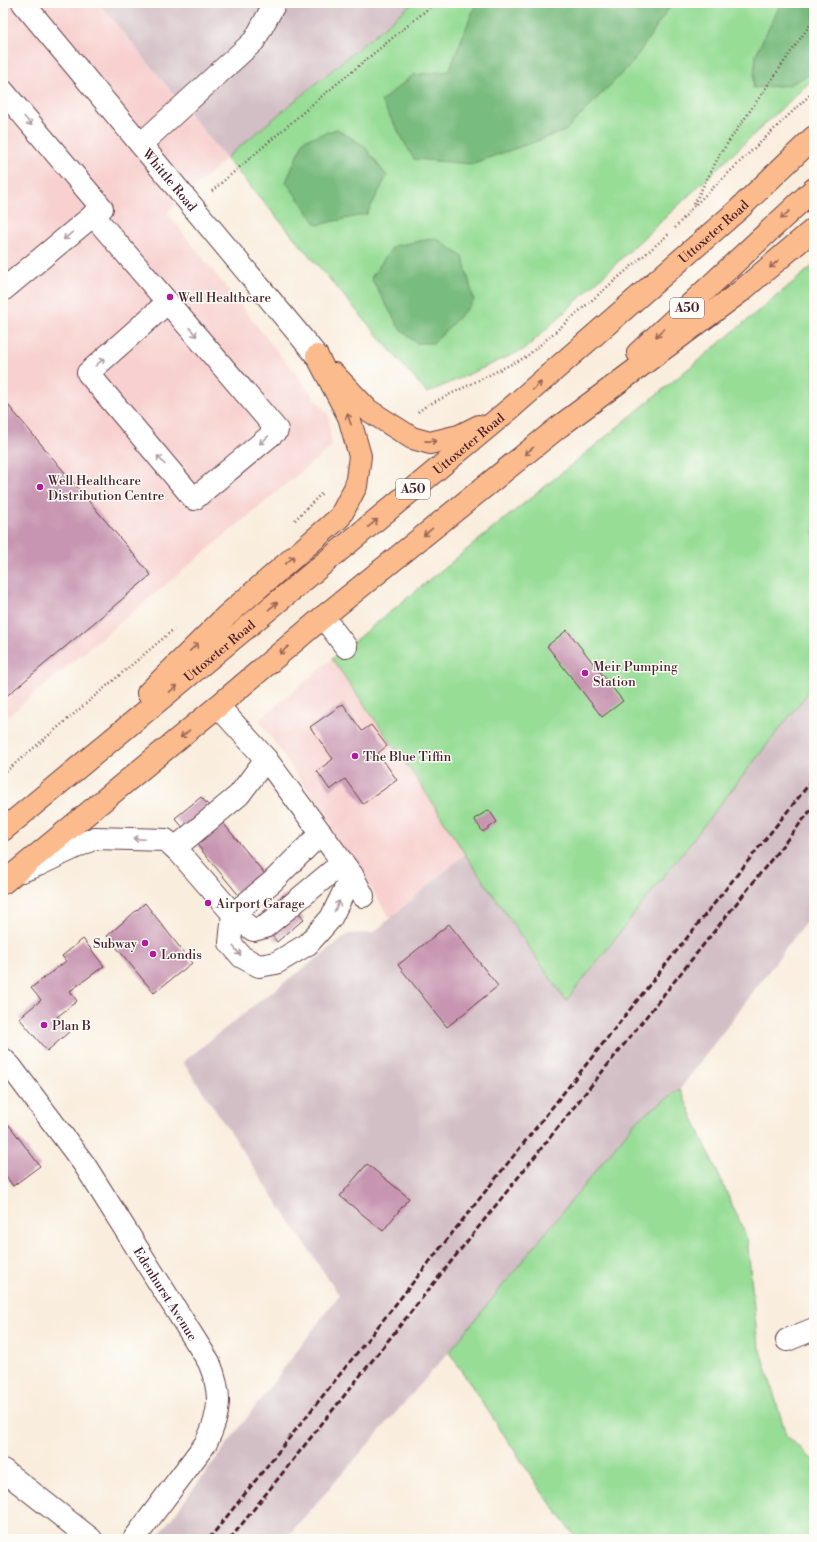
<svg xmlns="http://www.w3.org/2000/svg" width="817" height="1542" font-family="'Libre Bodoni',serif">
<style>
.built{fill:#f7d0cf}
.industrial{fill:#d2bec5}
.green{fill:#97dd96;stroke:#707e60}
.forest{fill:#79bc7f;stroke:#626e55}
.building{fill:#c795b1}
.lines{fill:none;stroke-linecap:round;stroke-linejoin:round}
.minor-casing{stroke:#643e46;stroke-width:24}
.highway-casing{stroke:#643e46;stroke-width:24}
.path{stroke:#643e46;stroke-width:2.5;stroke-dasharray:1 3;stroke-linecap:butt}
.minor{stroke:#fff;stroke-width:22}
.highway{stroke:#fbbb8c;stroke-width:22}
.rail{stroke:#4a1f2b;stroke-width:3;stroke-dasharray:6 3;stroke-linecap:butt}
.oneway{stroke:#ae9aa0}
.oneway2{stroke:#9a6557}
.poi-dot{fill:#b5179e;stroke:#fdfcf7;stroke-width:1.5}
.labels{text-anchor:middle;stroke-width:3;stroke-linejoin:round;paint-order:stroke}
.shield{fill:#fdfcf7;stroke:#806168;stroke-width:1}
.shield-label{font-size:12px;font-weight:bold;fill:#4a1f2b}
.street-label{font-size:13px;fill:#4a1f2b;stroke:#fdfcf7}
.poi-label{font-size:13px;fill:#4a1f2b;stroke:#fdfcf7;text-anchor:start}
</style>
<rect width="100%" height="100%" fill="#fdfcf7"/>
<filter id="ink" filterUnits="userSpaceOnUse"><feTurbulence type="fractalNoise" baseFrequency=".025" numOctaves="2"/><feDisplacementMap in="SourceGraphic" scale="8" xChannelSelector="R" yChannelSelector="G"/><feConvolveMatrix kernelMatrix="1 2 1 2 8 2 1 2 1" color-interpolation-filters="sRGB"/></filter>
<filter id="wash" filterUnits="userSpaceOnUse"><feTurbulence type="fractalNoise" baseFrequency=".012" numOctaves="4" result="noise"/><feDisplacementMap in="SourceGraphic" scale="16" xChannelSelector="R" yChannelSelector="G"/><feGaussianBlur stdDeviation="0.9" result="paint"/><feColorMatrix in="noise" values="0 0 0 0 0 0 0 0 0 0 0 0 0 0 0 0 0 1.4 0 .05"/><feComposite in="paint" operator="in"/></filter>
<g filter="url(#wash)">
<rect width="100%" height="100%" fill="#f9eddd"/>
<path class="built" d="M3 3H99L226 158 167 213 329 416 331 447 3 720Z
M332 659 421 785 465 854 390 918 372 890 332 840V825L259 720Z"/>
<path class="industrial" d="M99 3H413L226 158Z
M814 685V911L680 1089 636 1121 449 1352 285 1539H156L339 1295 183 1062 252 1007 349 934 373 933 465 854 566 1001Z"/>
<path class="green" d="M413 3H814V78L525 349 427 393 226 158Z
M814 265V685L566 1001 465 854 421 785 332 659 586 453Z
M680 1089 747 1238 757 1337 786 1435 814 1461V1539H577L542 1492 449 1352 636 1121Z"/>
<path class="forest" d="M476 3H672L632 63 565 131 471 164 414 159 381 101 413 75 449 71Z
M781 3H814V72L789 85 753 88 756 54Z
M337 129 364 146 387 176 367 214 317 225 286 182 304 140Z
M436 238 463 257 474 301 434 343H416L400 329 371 278 393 246Z"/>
<g id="blocks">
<path class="building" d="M3 399 151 575 3 699Z
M567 630 623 701 602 717 547 646Z
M343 704 362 731 371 725 387 746 378 753 397 780 363 804 345 779 330 790 317 771 333 759 310 727Z
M201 797 215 813 278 890 246 904 175 818Z
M489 810 497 822 483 832 474 819Z
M284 895 304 919 277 942 257 917Z
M145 903 192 963 154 993 107 936Z
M449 924 498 986 447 1027 398 965Z
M83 939 104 966 70 991 77 1001 57 1017 69 1032 47 1051 19 1018 41 1000 31 988 66 961 62 956Z
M9 1125 40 1166 13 1186 3 1172V1130Z
M367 1164 409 1198 383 1231 340 1196Z"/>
</g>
</g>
<g filter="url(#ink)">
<use href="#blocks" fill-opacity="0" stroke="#643e46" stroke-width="1"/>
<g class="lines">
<g class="minor-casing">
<g id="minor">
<path id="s1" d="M23 3 317 356"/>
<path d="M3 91 102 208 3 290"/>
<path d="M141 144 254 41 275 3"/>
<path d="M93 215 277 430 194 499 88 373 168 302"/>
<path d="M323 617 346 647"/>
<path d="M218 706 266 759 352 875 363 896"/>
<path d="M175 848 239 795 266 759"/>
<path d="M22 871 38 865 95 838 166 840 180 853 233 914 272 882 321 833"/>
<path d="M233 914 230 943 242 957 259 966 276 963 308 944 331 918 352 875"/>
<path d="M233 914 253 930 265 927 342 863"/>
<path id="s2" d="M3 1059 11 1067 84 1164 209 1362C222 1393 221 1413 206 1443L134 1539"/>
<path d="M787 1340 814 1329"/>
<path d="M3 1470 91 1539"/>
</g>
</g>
<g class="highway-casing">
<g id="highway">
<path d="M638 353 814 189"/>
<path d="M334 374 368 410 412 438 430 443 459 436 479 426"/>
<path d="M148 693 226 616 340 517 356 486 360 456 349 417 317 356"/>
<path id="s3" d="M3 830 511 408 739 209 814 137"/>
<path d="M3 883 218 706 323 617 560 426 740 292 814 229"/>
</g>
</g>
<path class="path" d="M212 191 322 96 435 3
M694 204 720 154 814 19
M675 228 693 207 814 91
M418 412 426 406 526 357 670 233
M295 520 323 492
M3 774 174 629"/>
<use href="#minor" class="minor"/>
<use href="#highway" class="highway"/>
<path class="rail" d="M209 1539 814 778
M230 1539 814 806"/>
</g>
<defs><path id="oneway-shaft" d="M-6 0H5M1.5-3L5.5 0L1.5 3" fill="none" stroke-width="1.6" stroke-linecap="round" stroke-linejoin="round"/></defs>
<g class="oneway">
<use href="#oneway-shaft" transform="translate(28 121) rotate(50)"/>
<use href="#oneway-shaft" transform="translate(68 236) rotate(140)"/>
<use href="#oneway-shaft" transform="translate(193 332) rotate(50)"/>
<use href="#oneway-shaft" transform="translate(100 362) rotate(-41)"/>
<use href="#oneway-shaft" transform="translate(264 440) rotate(139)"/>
<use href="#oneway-shaft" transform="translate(161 460) rotate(-130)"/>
<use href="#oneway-shaft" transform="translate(139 839) rotate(-177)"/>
<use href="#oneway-shaft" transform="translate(337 906) rotate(-64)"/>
<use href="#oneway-shaft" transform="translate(237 951) rotate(51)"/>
</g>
<g class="oneway2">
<use href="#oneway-shaft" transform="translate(785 215) rotate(137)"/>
<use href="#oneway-shaft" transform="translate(774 264) rotate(139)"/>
<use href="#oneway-shaft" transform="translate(660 333) rotate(137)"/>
<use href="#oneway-shaft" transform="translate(537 386) rotate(-41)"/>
<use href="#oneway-shaft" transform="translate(349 419) rotate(-110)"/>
<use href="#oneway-shaft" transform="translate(431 441) rotate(-1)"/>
<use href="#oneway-shaft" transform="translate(529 451) rotate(141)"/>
<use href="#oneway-shaft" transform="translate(373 523) rotate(-40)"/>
<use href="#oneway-shaft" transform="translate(428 532) rotate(141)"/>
<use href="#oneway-shaft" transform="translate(290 560) rotate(-41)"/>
<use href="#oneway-shaft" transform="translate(273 606) rotate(-40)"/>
<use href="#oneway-shaft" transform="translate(194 647) rotate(-44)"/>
<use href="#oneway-shaft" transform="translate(284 650) rotate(139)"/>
<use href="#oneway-shaft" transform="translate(173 689) rotate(-40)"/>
<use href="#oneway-shaft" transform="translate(185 734) rotate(141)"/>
</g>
</g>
<g class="poi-dot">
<circle cx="170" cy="297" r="4"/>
<circle cx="40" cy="487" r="4"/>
<circle cx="585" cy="673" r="4"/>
<circle cx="355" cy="756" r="4"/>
<circle cx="208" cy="903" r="4"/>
<circle cx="145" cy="943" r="4"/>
<circle cx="153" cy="954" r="4"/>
<circle cx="44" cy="1025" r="4"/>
</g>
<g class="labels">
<g class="shield">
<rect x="670" y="298" width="34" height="20" rx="3"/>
<rect x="396" y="479" width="34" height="20" rx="3"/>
</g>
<g class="shield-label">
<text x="687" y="312">A50</text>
<text x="413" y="493">A50</text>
</g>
<g class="street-label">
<text dy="5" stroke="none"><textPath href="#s1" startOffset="230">Whittle Road</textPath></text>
<text dy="5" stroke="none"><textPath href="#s3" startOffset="929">Uttoxeter Road</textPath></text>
<text dy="5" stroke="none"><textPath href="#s3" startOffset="605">Uttoxeter Road</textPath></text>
<text dy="5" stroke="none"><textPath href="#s3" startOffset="281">Uttoxeter Road</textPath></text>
<text dy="5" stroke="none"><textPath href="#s2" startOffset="286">Edenhurst Avenue</textPath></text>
</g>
<g class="poi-label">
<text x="178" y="302">Well Healthcare</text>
<text x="48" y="485">Well Healthcare<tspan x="48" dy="15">Distribution Centre</tspan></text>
<text x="593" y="671">Meir Pumping<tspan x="593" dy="15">Station</tspan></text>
<text x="363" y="761">The Blue Tiffin</text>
<text x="216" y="908">Airport Garage</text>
<text x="137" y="948" text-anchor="end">Subway</text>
<text x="161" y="959">Londis</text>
<text x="52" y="1030">Plan B</text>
</g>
</g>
<rect width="817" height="1542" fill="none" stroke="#fdfcf7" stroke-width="16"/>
</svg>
